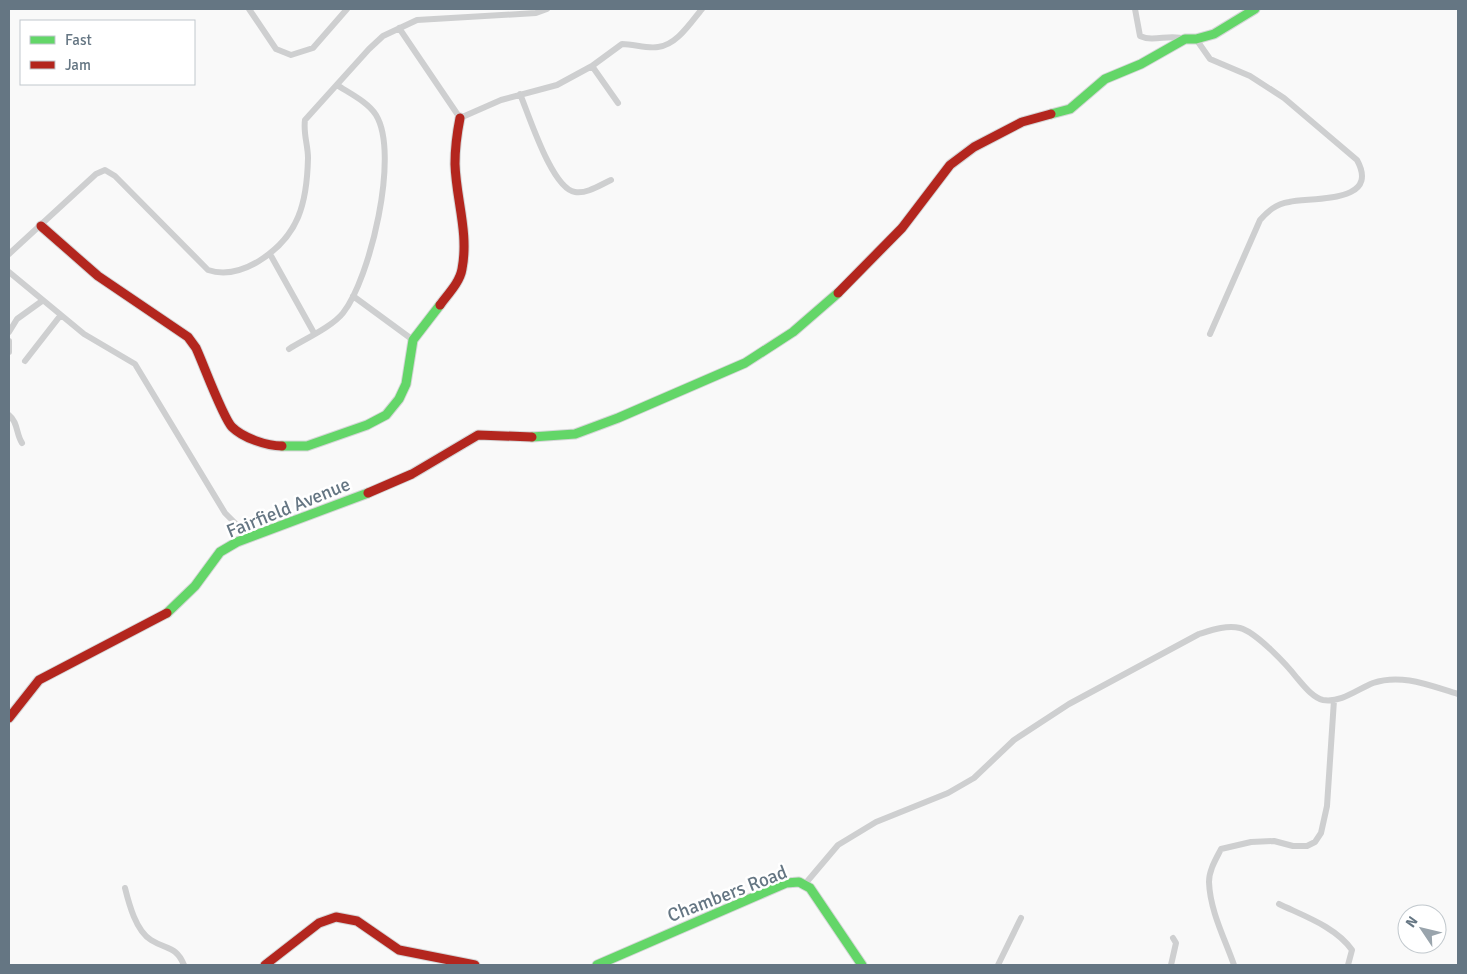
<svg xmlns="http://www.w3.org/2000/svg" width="1467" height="974" font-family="Signika,sans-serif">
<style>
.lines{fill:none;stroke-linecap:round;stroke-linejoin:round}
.fast-casing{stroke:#d5d6d7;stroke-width:11}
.jam-casing{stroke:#d5d6d7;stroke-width:11}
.street{stroke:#cecfd0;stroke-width:6}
.fast{stroke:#63d668;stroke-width:9}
.jam{stroke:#b3261e;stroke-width:9}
.labels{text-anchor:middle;stroke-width:5;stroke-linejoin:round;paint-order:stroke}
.street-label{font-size:19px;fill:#657683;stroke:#fff}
</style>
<rect width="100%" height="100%" fill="#f9f9f9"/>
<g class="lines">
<g class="fast-casing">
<path id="fast" d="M1051 114 1070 109 1105 79 1141 64 1185 39H1196L1214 34 1255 9
M532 437 575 434 618 418 745 363 793 332 838 293
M282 446H307L367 425 386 415 399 399 406 384 413 340 440 305
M167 613 195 586 220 552 237 542 368 493
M597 965 786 883 799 882 810 888 862 965"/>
</g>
<g class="jam-casing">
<path id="jam" d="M41 226 98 276 188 337 196 348C203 363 223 418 232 427 243 438 267 446 282 446
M838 293 902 228 950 165 974 147 1022 122 1051 114
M440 305C448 294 460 282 462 269 469 233 456 199 455 164 455 149 457 133 460 118
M368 493 412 474 478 435 532 437
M9 718 39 680 167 613
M265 965 319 923 336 917 357 921 399 950 475 965"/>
</g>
<path class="street" d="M249 9 276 49 291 55 313 48 347 9
M1135 9 1140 36C1155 43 1169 33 1185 39
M399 28 460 118 501 100 557 85 592 66 622 44C634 44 647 49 658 47 677 45 691 22 702 9
M1196 39 1210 59 1250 76 1284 98 1357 160C1381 204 1312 197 1289 202 1276 204 1268 211 1260 220L1210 334
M592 66 618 103
M520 94C529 115 552 189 575 192 587 194 600 185 611 180
M9 254 96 174 105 170 115 176 208 270C226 276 244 270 259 261 299 236 307 203 308 158 308 145 303 133 305 120L369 49 383 36 417 20 536 13 547 9
M270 254 314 333
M9 272 84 334 135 364 225 513 239 527 251 531 254 535
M353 296 413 340
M9 332 17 319 42 301
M9 341V352
M289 349C303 340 332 327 343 313 370 279 400 154 376 115 368 102 349 93 337 85
M25 361 60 316
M9 415C18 422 16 434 22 443
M805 884 838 845 876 822 948 793 974 778 1014 740 1069 704 1199 634C1212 630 1226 625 1240 628 1256 632 1287 665 1297 678 1304 686 1313 698 1323 700 1341 703 1358 689 1373 683 1402 673 1431 686 1458 694
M125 888C129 904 136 931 151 940 167 950 176 946 184 965
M1279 904C1304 916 1336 927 1352 950L1348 965
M998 965 1021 918
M1171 965 1176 943 1173 938
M1234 965C1225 939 1210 911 1209 882 1209 870 1216 859 1221 849L1251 842 1274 841 1293 846H1307L1315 842 1321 833 1327 806 1334 700"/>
<use href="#fast" class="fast"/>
<use href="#jam" class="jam"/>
</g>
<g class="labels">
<g class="street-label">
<text transform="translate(288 507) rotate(-22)" y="7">Fairfield Avenue</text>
<text transform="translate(727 893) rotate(-21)" y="7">Chambers Road</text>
</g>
</g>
<rect width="1467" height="974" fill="none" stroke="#657683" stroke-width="20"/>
<rect x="20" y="20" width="175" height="65" fill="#ffffff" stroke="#c1c8cd"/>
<rect x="30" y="36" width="25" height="8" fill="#63d668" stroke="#c1c8cd"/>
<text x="65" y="45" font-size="15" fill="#657683">Fast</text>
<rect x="30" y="61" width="25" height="8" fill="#b3261e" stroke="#c1c8cd"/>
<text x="65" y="70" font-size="15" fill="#657683">Jam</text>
<g transform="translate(1422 929) rotate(305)"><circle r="24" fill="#ffffff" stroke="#c1c8cd"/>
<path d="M0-4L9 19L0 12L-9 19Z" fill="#99a4ac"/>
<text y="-8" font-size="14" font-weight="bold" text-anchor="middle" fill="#657683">N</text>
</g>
</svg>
